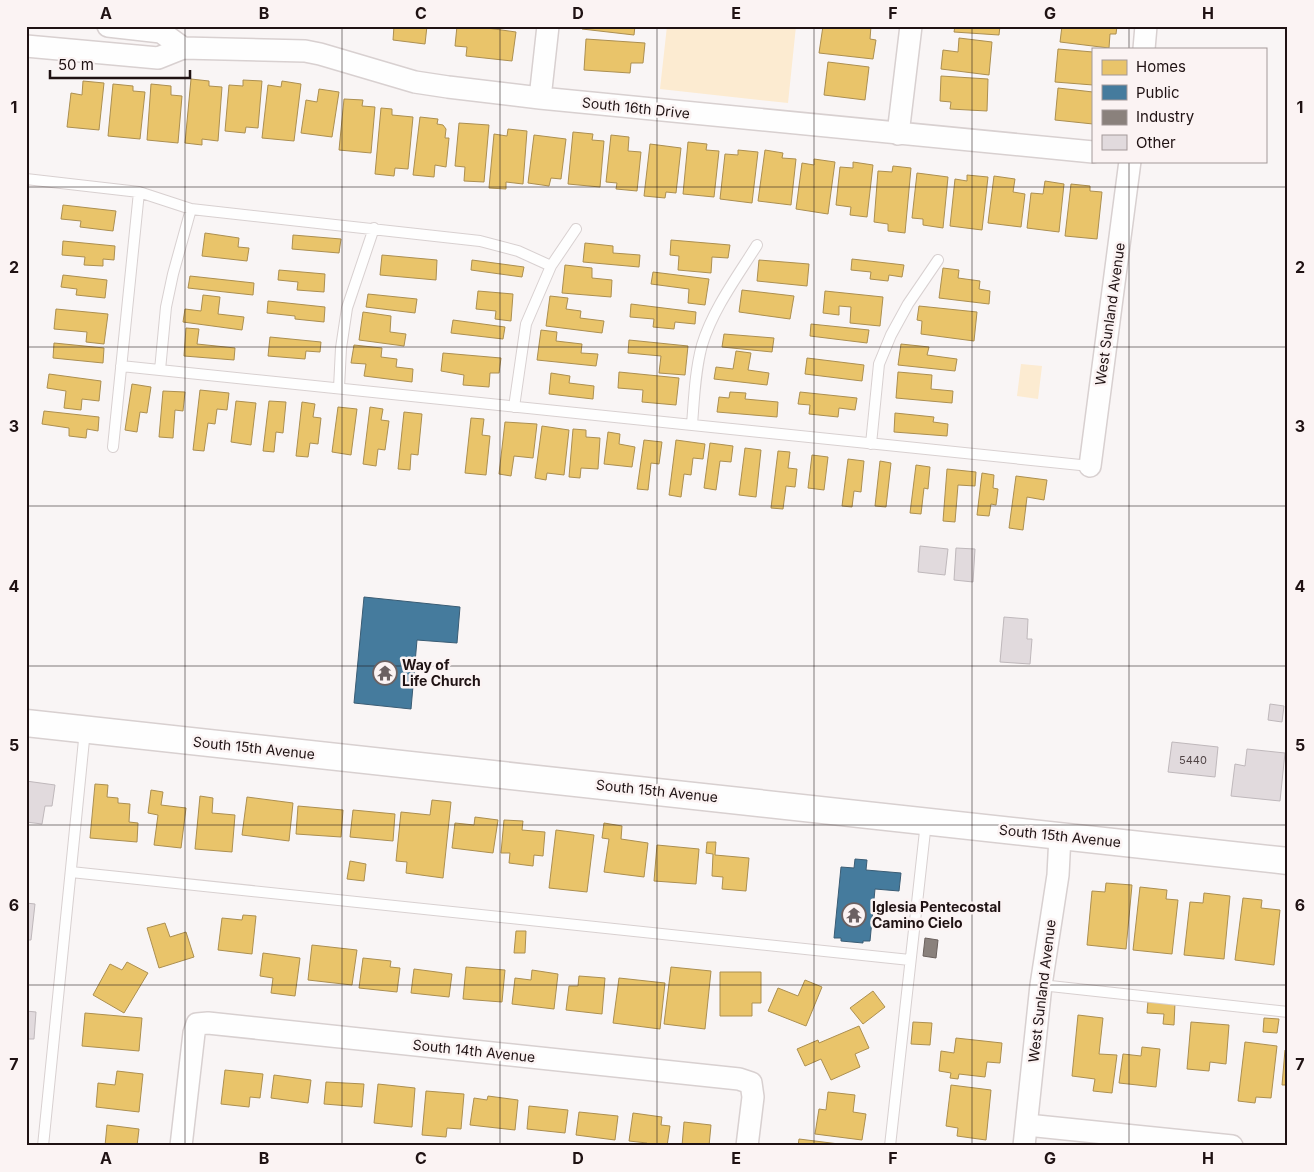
<svg xmlns="http://www.w3.org/2000/svg" width="1314" height="1172" font-family="Inter,sans-serif">
<style>
.green{fill:#fcebd1}
.homes{fill:#e9c46a;stroke:#ac8f50}
.public{fill:#457b9d;stroke:#3a5c74}
.industry{fill:#8a817c;stroke:#6a605c}
.building{fill:#e1dadd;stroke:#bfb8bb}
.lines{fill:none;stroke-linecap:round;stroke-linejoin:round}
.service-casing{stroke:#d8d0d0;stroke-width:12}
.minor-casing{stroke:#d8d0d0;stroke-width:24}
.tertiary-casing{stroke:#d8d0d0;stroke-width:29}
.service{stroke:#fefefe;stroke-width:10}
.minor{stroke:#fefefe;stroke-width:21}
.tertiary{stroke:#fefefe;stroke-width:26}
.grid{fill:none;stroke:#1f1213;stroke-width:1;stroke-opacity:0.55}
.labels{text-anchor:middle;stroke-width:5;stroke-linejoin:round;paint-order:stroke}
.number-label{font-size:11px;fill:#504446}
.street-label{font-size:14px;fill:#1f1213;stroke:#fbf3f3}
.poi-label{font-size:14px;font-weight:bold;fill:#1f1213;stroke:#fbf3f3;text-anchor:start}
.neatline{fill:none;stroke:#1f1213;stroke-width:2}
.grid-label{font-size:16px;text-anchor:middle;font-weight:bold;fill:#1f1213}
</style>
<rect width="100%" height="100%" fill="#f9f5f5"/>
<path class="green" d="M667 26H796L788 103 660 89Z
M1021 364 1042 366 1038 399 1017 396Z"/>
<path class="homes" d="M394 26H427L425 44 393 40Z
M457 26H473L516 32 512 61 466 56 467 47 455 46Z
M583 26H635L634 35 582 29Z
M823 26H871L870 39 876 40 873 59 819 53Z
M955 26H1000L999 35 954 32Z
M1062 26H1117L1116 34H1110L1109 48 1060 42Z
M959 38 992 42 989 75 941 69 943 50 958 52Z
M586 39 645 43 643 63H631L630 73 584 70Z
M1058 49 1093 52V85L1055 82Z
M828 62 869 67 865 100 824 95Z
M941 76 988 79 987 111 950 109 951 102 940 101Z
M191 79 209 81V86L222 87 218 141 202 139V145L185 143Z
M243 80 262 81 258 128 246 127 245 133 225 131 229 85 243 86Z
M83 81 104 83 99 130 67 127 71 93 82 95Z
M282 81 301 84 294 141 262 138 268 85 281 87Z
M113 84 133 86V91L145 92 140 139 108 136Z
M151 84 171 86V95L182 96 178 143 147 140Z
M1058 88 1093 92V124L1055 120Z
M319 89 339 92 332 137 301 133 306 100 317 102Z
M344 99 363 100 362 106 375 107 371 153 339 150Z
M381 108 392 109V115L413 117 408 169 395 168 394 176 375 174Z
M420 117 438 119 437 124 443 125 446 129 445 138H449L446 167 435 165 434 177 413 175Z
M459 123 489 125 484 182 464 181 465 167 455 166Z
M508 129 527 131 523 184 506 182V189L489 188 494 134 507 136Z
M573 132 593 134 592 140 604 141 600 187 568 184Z
M534 135 566 139 561 179 551 178 549 186 528 183Z
M611 135 629 137 628 151 641 152 637 191 616 189 617 183 606 182Z
M688 142 707 144 706 150 719 151 714 197 683 194Z
M650 144 681 148 676 193 666 192 665 198 644 196Z
M738 150 758 152 752 203 720 199 725 154 738 155Z
M765 150 783 153 782 158 796 159 791 205 758 201Z
M814 159 835 162 828 214 796 209 802 163 814 165Z
M853 162 873 165 867 217 850 215 851 207 836 205 840 167 853 168Z
M893 166 911 168 905 233 888 231V224L874 222 878 171 892 172Z
M917 173 948 177 943 228 923 225V219L912 218Z
M967 175 988 177 982 230 950 226 955 179 967 181Z
M994 176 1015 179 1013 192 1025 194 1021 227 988 223Z
M1045 181 1064 184 1059 232 1027 228 1031 193 1043 194Z
M1071 184 1090 186V191L1102 192 1097 239 1065 236Z
M63 205 116 211 113 231 80 227 81 221 61 219Z
M205 233 239 238 238 247 249 248 247 261 202 256Z
M293 235 341 239 339 253 292 249Z
M671 240 730 245 728 258 712 257 711 273 678 270 679 256 670 255Z
M63 241 115 246 114 260 103 259V266L84 265 85 257 62 255Z
M585 243 613 246V253L640 255 639 267 583 262Z
M382 255 437 260 436 280 380 275Z
M852 259 904 265 902 277 889 275 888 281 870 279 871 272 851 270Z
M472 260 524 267 522 277 471 270Z
M759 260 809 264 807 286 757 281Z
M565 265 592 268V278L612 280 611 297 562 293Z
M943 268 959 270 958 278 980 281 979 289 990 291 989 304 939 298Z
M279 270 325 274 324 292 297 290 298 282 278 280Z
M653 272 709 279 705 305 688 303 689 289 651 284Z
M63 275 107 280 105 298 76 295 77 289 61 287Z
M190 276 254 283 253 295 188 288Z
M742 290 794 296 790 319 739 312Z
M478 291 513 294 511 321 495 319 496 311 476 309Z
M825 291 883 297 880 326 850 323 851 307 839 306V315L823 313Z
M368 294 417 299 415 313 366 307Z
M203 295 220 297 218 314 244 317 242 330 183 322 185 309 201 311Z
M550 296 568 298 566 309 581 311 580 318 604 321 602 333 546 326Z
M268 301 325 307 324 322 295 319V316L267 313Z
M631 304 696 312 695 324 675 322 674 329 653 327 654 319 630 317Z
M919 306 977 312 974 341 921 334 922 321 917 320Z
M56 309 108 314 104 344 86 342 87 332 54 329Z
M363 312 391 316 390 332 406 334 404 346 359 340Z
M453 320 505 327 503 339 451 333Z
M811 324 869 330 867 343 810 336Z
M186 328 199 329 197 344 235 348 234 360 184 356Z
M541 330 557 332 556 341 582 344 581 353 598 354 596 366 537 360Z
M724 334 774 338 772 352 722 347Z
M270 337 321 342 320 352 306 351 305 359 268 356Z
M629 340 688 346 685 375 659 373 661 356 628 353Z
M54 343 104 348 103 363 53 358Z
M901 344 929 347 927 355 957 359 955 371 898 365Z
M354 345 382 348 381 357 397 359 396 367 413 369 412 382 364 376 366 364 351 363Z
M736 351 751 353 748 370 769 373 767 385 714 379 716 367 733 369Z
M443 353 501 358 499 373H490L489 387 463 385 464 375 441 371Z
M807 358 864 365 862 381 805 374Z
M619 372 679 378 676 405 642 402 643 390 618 388Z
M898 372 932 375 931 389 953 391 952 403 896 398Z
M551 373 570 376 569 383 594 386 593 399 549 394Z
M49 374 101 381 99 401 82 399 81 410 64 408 66 391 47 388Z
M132 384 151 387 147 413 140 412 137 432 125 430Z
M200 390 229 393 227 410 217 409 215 424 208 423 204 451 193 450Z
M163 391 185 392 183 411 175 410 173 438 159 437Z
M730 392 746 393 745 399 778 402 777 417 717 412 719 397 729 398Z
M800 392 857 398 855 410 839 408 838 417 809 414 810 405 798 404Z
M236 401 256 403 251 445 231 442Z
M269 401 286 402 283 433 276 432 274 452 263 451Z
M302 402 315 404 313 417 321 418 318 444 310 443 308 457 296 456Z
M338 407 357 409 351 455 332 452Z
M370 407 383 409 381 420 389 421 385 450 378 449 376 466 363 464Z
M44 411 99 417 98 431 87 429 86 438 69 436V428L42 424Z
M404 412 422 414 418 455 411 454 410 470 398 469Z
M895 413 934 417 933 422 948 424 947 436 894 432Z
M471 418 484 419 482 435 490 436 486 475 465 473Z
M505 422 537 424 533 458 514 456 511 476 499 474Z
M542 426 569 430 564 475 547 473 546 480 535 478Z
M573 429 586 430V437L600 438 598 469 581 468 580 478 569 477Z
M608 432 620 434 619 444 635 447 632 467 604 464Z
M644 440 662 442 659 464 651 463 648 490 637 489Z
M676 440 705 444 703 459 693 458 691 475 684 474 681 497 669 495Z
M710 443 733 446 731 462 720 461 716 490 704 488Z
M745 448 761 450 756 497 739 495Z
M778 451 790 452 788 468 797 469 795 487 786 486 783 509 771 508Z
M812 455 828 457 824 490 808 488Z
M848 459 864 461 861 492 854 491 852 507 842 506Z
M880 461 891 463 886 507 875 506Z
M916 465 930 467 928 489 924 488 921 514 910 513Z
M947 469 976 472 975 486 958 485 955 522 943 521Z
M982 473 994 475 993 488 998 489 996 505 991 504 989 516 977 515Z
M1016 476 1047 480 1044 500 1027 497 1023 530 1009 528Z
M95 784 108 785 107 797 118 798V803L130 804 129 822 138 823 137 842 90 838Z
M151 790 163 792 161 805 186 808 181 848 154 845 158 815 148 813Z
M200 796 213 798 212 813 235 815 232 852 195 849Z
M247 797 293 803 289 841 242 835Z
M432 800 451 802 443 878 406 873 407 862 396 861 401 812 430 815Z
M298 806 343 810 341 837 296 834Z
M353 810 395 814 393 841 350 837Z
M475 817 498 820 493 853 452 848 455 823 474 825Z
M504 820 523 821 522 830 545 832 543 856 534 855 533 866 509 863 510 853H501Z
M604 823 622 826 621 839 648 843 644 877 604 872 609 839 602 838Z
M556 830 594 835 587 892 549 888Z
M707 842H716L715 855 749 858 746 891 722 889 723 877 712 876 713 854 706 853Z
M657 845 699 849 696 884 654 881Z
M350 861 366 864 364 881 347 879Z
M1106 883 1132 885 1126 949 1087 945 1092 891 1105 892Z
M1140 887 1167 890 1166 899 1178 900 1172 954 1133 950Z
M1204 893 1230 896 1224 959 1184 955 1190 902 1203 903Z
M1243 898 1262 900 1261 908 1280 910 1274 965 1235 960Z
M243 915 256 916 252 954 218 950 222 918 242 920Z
M165 923 170 937 186 932 194 957 159 968 147 928Z
M516 931H526L525 953H514Z
M312 945 357 950 352 985 308 980Z
M263 953 300 958 295 996 271 993 273 978 260 976Z
M363 958 391 961 390 967 400 968 397 992 359 988Z
M127 962 148 973 124 1013 93 995 110 964 122 970Z
M466 967 505 970 502 1002 463 999Z
M671 967 711 971 705 1029 664 1024Z
M414 969 452 974 449 997 411 993Z
M532 970 558 974 554 1009 512 1004 515 978 531 980Z
M720 972H761V1003H752V1016H720Z
M579 976 605 978 602 1014 566 1010 569 986H578Z
M619 978 665 983 660 1029 613 1023Z
M805 980 822 987 806 1026 768 1011 778 988 798 996Z
M873 991 885 1007 863 1024 850 1008Z
M1148 1001 1175 1003 1174 1025 1163 1024 1164 1014 1147 1013Z
M85 1013 142 1018 139 1051 82 1046Z
M1078 1015 1103 1018 1099 1054 1117 1055 1112 1093 1093 1091 1095 1079 1072 1076Z
M1264 1018 1279 1019 1277 1033 1263 1032Z
M913 1022 932 1023 930 1045 911 1044Z
M1191 1022 1229 1025 1226 1064 1210 1062 1209 1071 1187 1069Z
M859 1026 869 1048 855 1054 860 1067 831 1080 821 1059 805 1066 797 1049 818 1040 819 1043Z
M956 1038 1002 1043 1000 1063 987 1062 985 1077 959 1074 958 1079 950 1078 951 1073 939 1071 941 1051 954 1053Z
M1245 1042 1277 1046 1271 1098 1256 1097 1255 1103 1238 1101Z
M1142 1047 1160 1049 1156 1087 1119 1083 1123 1054 1141 1056Z
M1285 1050H1288V1085H1282Z
M225 1070 263 1074 260 1098 250 1097 249 1107 221 1104Z
M117 1071 143 1074 139 1112 96 1107 98 1083 115 1085Z
M274 1075 311 1080 308 1103 271 1098Z
M326 1082 364 1084 362 1107 324 1104Z
M378 1084 415 1088 412 1127 374 1123Z
M951 1085 991 1090 986 1140 957 1136 958 1128 946 1126Z
M426 1091 464 1094 461 1129 447 1128 446 1137 422 1135Z
M828 1092 855 1095 853 1112 866 1114 862 1140 815 1134 819 1109 826 1110Z
M488 1096 518 1100 515 1130 470 1125 474 1098 487 1100Z
M529 1106 568 1110 565 1133 527 1129Z
M579 1112 618 1116 615 1140 576 1135Z
M633 1113 662 1117 661 1125 670 1126 667 1146H647V1143L629 1141Z
M684 1122 711 1125 709 1146H682Z
M107 1125 139 1129 137 1146H105Z
M799 1139 839 1144V1146H798Z"/>
<path class="public" d="M364 597 460 607 457 643 417 640 411 709 354 703Z
M855 859 867 860 866 870 901 873 899 891 875 889 870 941H863V943L841 941V938H834L841 867 854 868Z"/>
<path class="industry" d="M925 938 938 940 936 958 923 956Z"/>
<path class="building" d="M920 546 948 549 945 575 918 572Z
M956 548 975 549 973 582 954 580Z
M1004 617 1028 619 1027 639H1032L1030 664 1000 662Z
M1270 704 1284 706 1282 722 1268 720Z
M1172 742 1218 747 1215 777 1168 772Z
M1247 749 1285 753 1280 801 1231 796 1235 764 1245 766Z
M26 781 55 785 52 806H45L42 824 26 822Z
M26 903 35 904 31 940H26Z
M26 1011 36 1012 34 1039H26Z"/>
<g class="lines">
<g class="service-casing">
<path id="service" d="M26 179 139 192 191 209 480 241 518 251 551 266
M121 366 1090 466
M160 370 166 307 173 274 191 209
M339 388 341 348 347 308 374 228
M514 407 526 324 551 266 576 229
M692 425C694 399 695 371 702 345 713 309 737 277 757 245
M871 444 879 364 891 335 908 304 938 260
M113 447 139 192
M71 872 910 960
M1041 985 1288 1012
M43 1146 85 730
M890 1146 926 822"/>
</g>
<g class="minor-casing">
<path id="minor" d="M108 26 161 32 183 48
M26 46 158 58 183 48 305 51 320 54 415 82 448 87 540 98 1093 152
M1144 49 1146 26
M540 98 548 26
M898 134 911 26
M1090 466 1130 161
M1027 1125 1232 1146
M181 1146 194 1033 197 1024 208 1023 739 1079 751 1083 753 1097 747 1146
M1024 1146 1041 985 1058 875 1060 836"/>
</g>
<g class="tertiary-casing">
<path id="tertiary" d="M26 723 1288 861"/>
</g>
<use href="#service" class="service"/>
<use href="#minor" class="minor"/>
<use href="#tertiary" class="tertiary"/>
</g>
<path class="grid" d="M185 26V1146M342 26V1146M500 26V1146M657 26V1146M814 26V1146M972 26V1146M1129 26V49M1129 161V1146M26 187H1288M26 347H1288M26 506H1288M26 666H1288M26 825H1288M26 985H1288"/>
<defs>
<g id="temple-ring" transform="scale(1.25)"><circle r="9.5" fill="#fbf3f3" stroke="#6b6162" stroke-width="1.5"/><path d="M0-6L5-2H3V0L6.5 2.5H4V6H1.5V3h-3V6H-4V2.5H-6.5L-3 0V-2H-5Z" fill="#6b6162"/></g>
</defs>
<g fill-rule="evenodd">
<use href="#temple-ring" x="385" y="673"/>
<use href="#temple-ring" x="854" y="915"/>
</g>
<g class="labels">
<g class="number-label">
<text x="1193" y="764">5440</text>
</g>
<g class="street-label">
<text transform="translate(636 108) rotate(6)" y="5">South 16th Drive</text>
<text transform="translate(1110 314) rotate(-82)" y="5">West Sunland Avenue</text>
<text transform="translate(254 748) rotate(6)" y="5">South 15th Avenue</text>
<text transform="translate(657 791) rotate(6)" y="5">South 15th Avenue</text>
<text transform="translate(1060 836) rotate(6)" y="5">South 15th Avenue</text>
<text transform="translate(1042 991) rotate(-83)" y="5">West Sunland Avenue</text>
<text transform="translate(474 1051) rotate(6)" y="5">South 14th Avenue</text>
</g>
<g class="poi-label">
<text x="402" y="670">Way of<tspan x="402" dy="16">Life Church</tspan></text>
<text x="872" y="912">Iglesia Pentecostal<tspan x="872" dy="16">Camino Cielo</tspan></text>
</g>
</g>
<rect width="1314" height="1172" fill="none" stroke="#fbf3f3" stroke-width="55"/>
<rect x="1092" y="48" width="175" height="115" fill="#fbf3f3" stroke="#a39999"/>
<rect x="1102" y="60" width="25" height="15" fill="#e9c46a" stroke="#a39999"/>
<text x="1136" y="72" font-size="15" fill="#1f1213">Homes</text>
<rect x="1102" y="85" width="25" height="15" fill="#457b9d" stroke="#a39999"/>
<text x="1136" y="98" font-size="15" fill="#1f1213">Public</text>
<rect x="1102" y="110" width="25" height="15" fill="#8a817c" stroke="#a39999"/>
<text x="1136" y="122" font-size="15" fill="#1f1213">Industry</text>
<rect x="1102" y="135" width="25" height="15" fill="#e1dadd" stroke="#a39999"/>
<text x="1136" y="148" font-size="15" fill="#1f1213">Other</text>
<path d="M50 70v8h140v-8" fill="none" stroke="#1f1213" stroke-width="2.5"/>
<text x="58" y="70" font-size="15" fill="#1f1213" stroke="#fbf3f3" stroke-width="4" paint-order="stroke">50 m</text>
<rect x="28" y="28" width="1258" height="1116" class="neatline"/>
<g class="grid-label">
<text x="106" y="19">A</text>
<text x="264" y="19">B</text>
<text x="421" y="19">C</text>
<text x="578" y="19">D</text>
<text x="736" y="19">E</text>
<text x="893" y="19">F</text>
<text x="1050" y="19">G</text>
<text x="1208" y="19">H</text>
<text x="14" y="113">1</text>
<text x="1300" y="113">1</text>
<text x="14" y="273">2</text>
<text x="1300" y="273">2</text>
<text x="14" y="432">3</text>
<text x="1300" y="432">3</text>
<text x="14" y="592">4</text>
<text x="1300" y="592">4</text>
<text x="14" y="751">5</text>
<text x="1300" y="751">5</text>
<text x="14" y="911">6</text>
<text x="1300" y="911">6</text>
<text x="14" y="1070">7</text>
<text x="1300" y="1070">7</text>
<text x="106" y="1164">A</text>
<text x="264" y="1164">B</text>
<text x="421" y="1164">C</text>
<text x="578" y="1164">D</text>
<text x="736" y="1164">E</text>
<text x="893" y="1164">F</text>
<text x="1050" y="1164">G</text>
<text x="1208" y="1164">H</text>
</g>
</svg>
